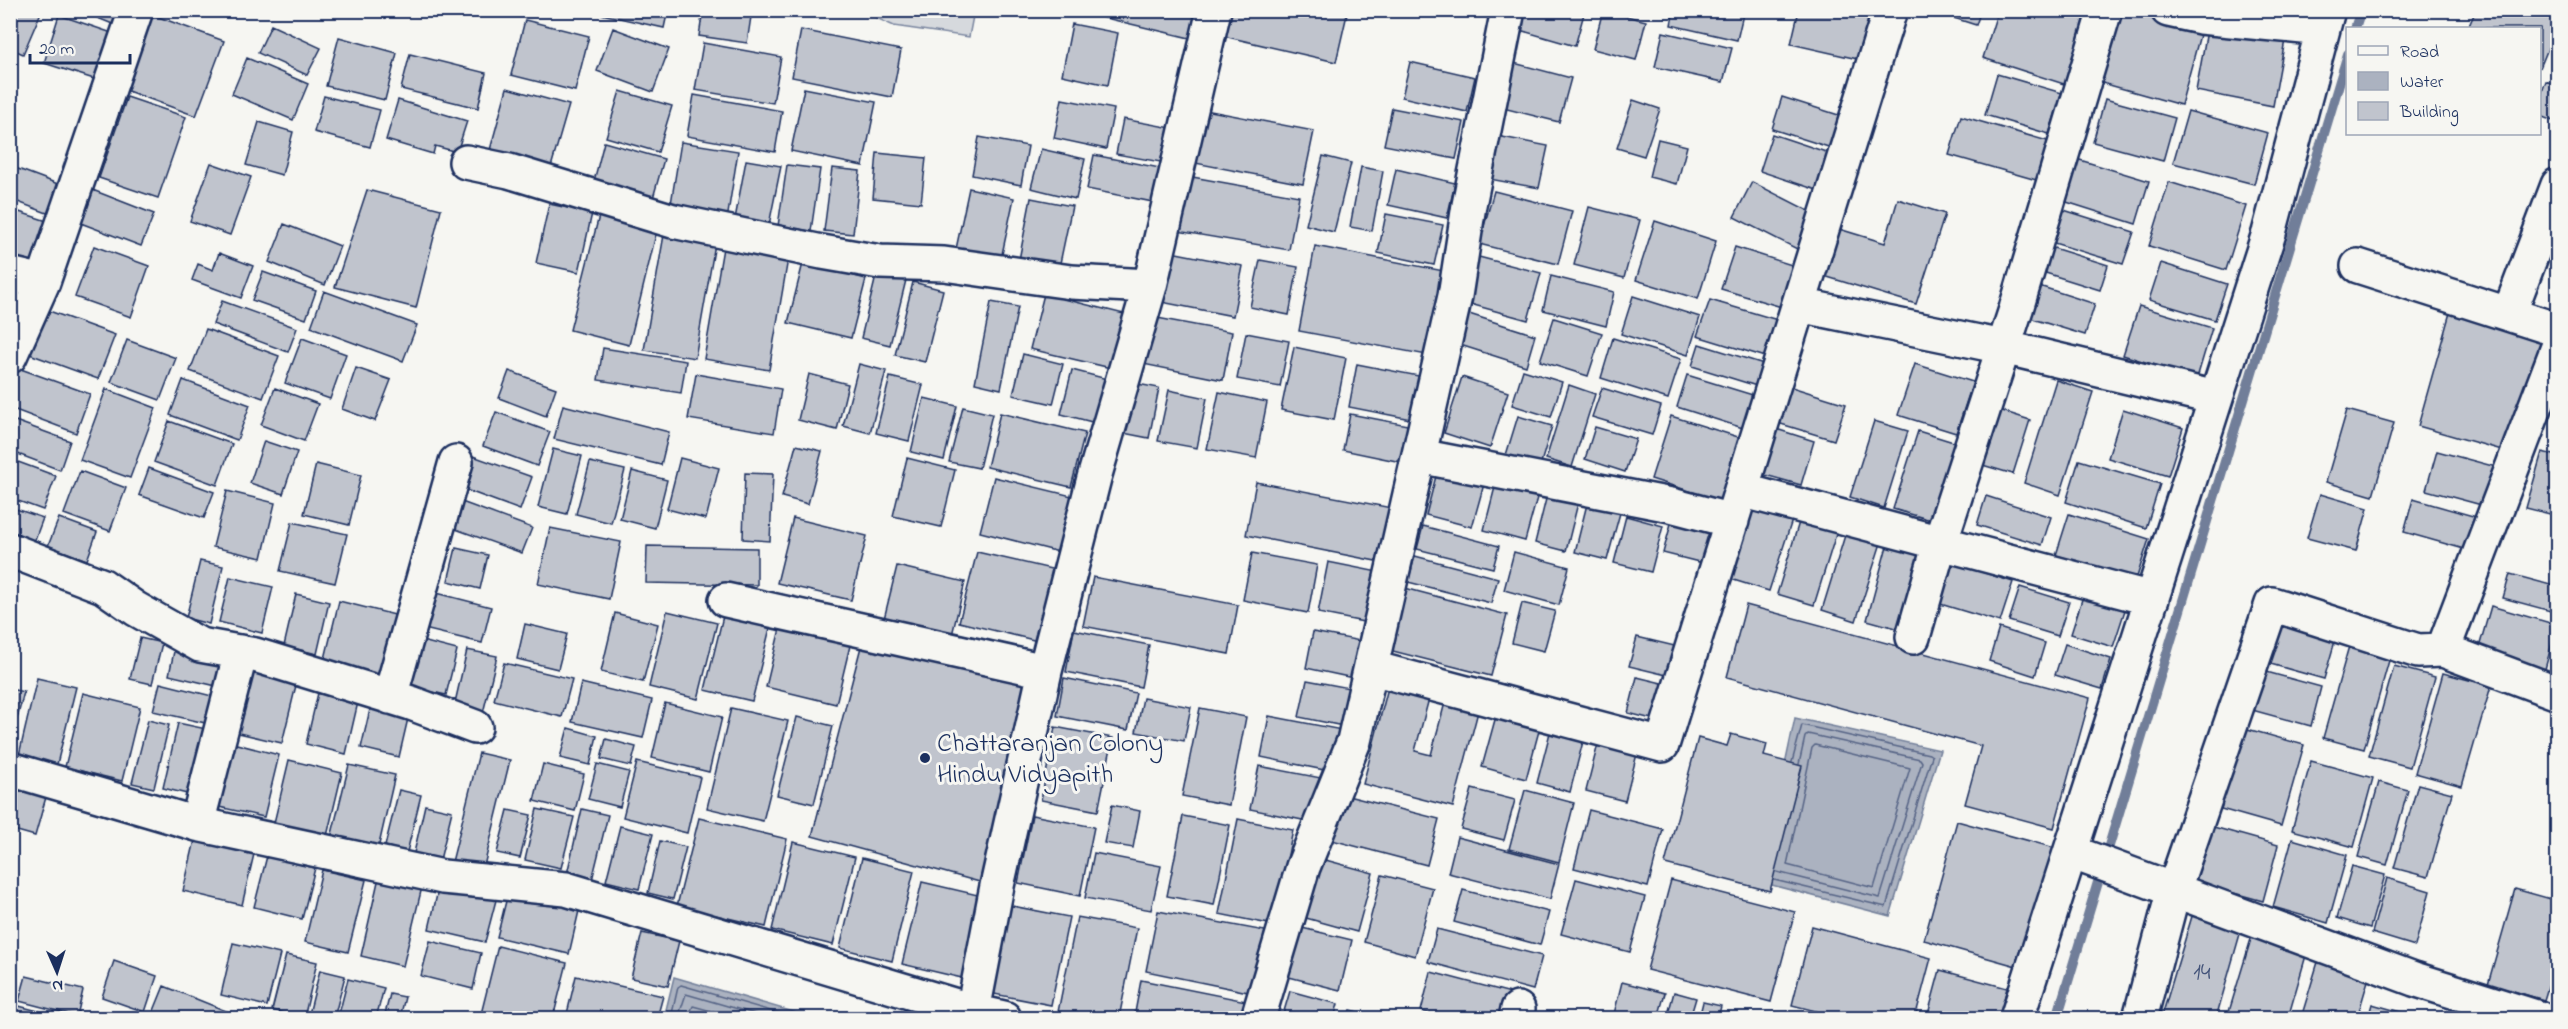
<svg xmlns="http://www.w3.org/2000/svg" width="2568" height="1029" font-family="'Indie Flower',sans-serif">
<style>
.green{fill:#d6d9dd;stroke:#78849e;stroke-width:1.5}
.water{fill:#abb2c0;stroke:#717e99;stroke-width:1.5}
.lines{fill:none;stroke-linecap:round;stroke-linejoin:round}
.shore{stroke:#556385;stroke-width:1.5}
.stream{stroke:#717e99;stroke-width:10}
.building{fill:#c0c4cd;stroke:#1b2f5e;stroke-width:1.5}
.minor-casing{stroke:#1b2f5e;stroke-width:38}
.minor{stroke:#f6f6f2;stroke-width:33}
.poi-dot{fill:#1b2f5e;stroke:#f6f6f2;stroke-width:2}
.labels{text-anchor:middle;stroke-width:6;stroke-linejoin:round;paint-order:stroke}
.number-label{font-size:24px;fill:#44547a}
.poi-label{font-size:27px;fill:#1b2f5e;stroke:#f6f6f2;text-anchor:start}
</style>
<rect width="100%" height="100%" fill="#f6f6f2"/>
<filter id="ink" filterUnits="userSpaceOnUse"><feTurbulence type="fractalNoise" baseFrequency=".0167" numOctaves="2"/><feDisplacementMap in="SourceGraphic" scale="12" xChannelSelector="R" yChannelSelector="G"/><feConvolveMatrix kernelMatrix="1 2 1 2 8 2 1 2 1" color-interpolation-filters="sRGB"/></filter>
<g filter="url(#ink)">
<path class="green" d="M861 11H974L969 37 894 26Z"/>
<path class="water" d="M1795 718 1940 750 1890 916 1760 882Z
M674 977 804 1015V1018H664Z"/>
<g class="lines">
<path class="shore" d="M1815 745 1910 768 1874 888 1787 865 1812 748Z
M1777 872 1880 898 1922 762 1920 759 1808 734 1805 737 1799 764
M1774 880 1886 907 1932 756 1929 754 1802 725 1792 762
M671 1018 678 987 681 985 795 1018
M678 1018 686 994 769 1018
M688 1018 693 1006 737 1018"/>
<path class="stream" d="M2355 28 2361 10
M2057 1018 2348 54"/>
</g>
<path class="building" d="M10 10H42L23 54 10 48Z
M78 10H121L115 25Z
M602 10H668L664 28 601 14Z
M703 10H752L747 43 699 36Z
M1099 10H1201L1194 39 1097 16Z
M1229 10H1348L1336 62 1223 36Z
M1522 10H1585L1575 46 1516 29Z
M1603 10 1646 21 1636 60 1593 49Z
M1674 10H1744L1737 40 1671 25Z
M1799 10H1883L1871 62 1791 44Z
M1929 10H1981L1976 25Z
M1998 10H2089L2067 85 1983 58Z
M2114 10H2126L2201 31 2181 105 2095 81Z
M2476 10H2558V24L2540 68V28H2468Z
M59 15 112 33 97 80 44 63Z
M153 15 224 41 196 116 125 90Z
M525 20 589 36 575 91 511 75Z
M1072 24 1118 33 1108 85 1062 75Z
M271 25 321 48 307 75 258 53Z
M2208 25 2285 40 2273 106 2196 91Z
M613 28 669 49 653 92 597 71Z
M801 30 901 50 892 97 792 77Z
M1663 32 1732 48 1723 82 1655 67Z
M339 37 397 53 385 100 326 86Z
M703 43 781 57 773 103 695 90Z
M410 54 486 73 478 108 401 89Z
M247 58 308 84 293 120 232 94Z
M1410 62 1475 77 1467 112 1402 97Z
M1510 62 1571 78 1559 122 1499 107Z
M1997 74 2062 93 2049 134 1985 115Z
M2546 81 2558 86V123L2540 116V97Z
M507 88 569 105 551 167 490 150Z
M804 88 876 102 863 166 791 151Z
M620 91 672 106 658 152 606 137Z
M694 95 782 111 775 152 687 136Z
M324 96 380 110 370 147 314 132Z
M127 97 186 117 158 198 99 178Z
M1782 97 1848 118 1838 150 1772 129Z
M1062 99 1114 109 1106 149 1054 138Z
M2105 99 2175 118 2163 161 2093 142Z
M398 100 467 121 457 152 435 146 433 154 386 140Z
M1633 100 1660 109 1644 156 1617 148Z
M1195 108 1314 131 1303 184 1185 161Z
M1392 108 1464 122 1456 159 1384 145Z
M2188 111 2268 133 2254 184 2173 163Z
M1961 116 2051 142 2040 181 1949 155Z
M1123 119 1172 128 1166 163 1116 154Z
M259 122 293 132 282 175 246 165Z
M1772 134 1838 156 1826 193 1760 171Z
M1492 135 1548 146 1539 188 1484 178Z
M979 137 1028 146 1021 185 972 175Z
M1658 139 1687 146 1677 184 1649 177Z
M604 142 664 159 653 198 594 181Z
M681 142 738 151 727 220 670 210Z
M1041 149 1085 159 1076 199 1031 188Z
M877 153 926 158 921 203 873 198Z
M1094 155 1160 168 1153 202 1087 189Z
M1323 156 1351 163 1334 232 1306 225Z
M2070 157 2149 181 2136 224 2057 199Z
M746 160 781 166 769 225 735 219Z
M211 163 251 177 230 235 190 221Z
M787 165 820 169 811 231 778 226Z
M10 166 66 187 55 216 10 199Z
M1361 167 1383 171 1372 231 1350 227Z
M832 168 860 171 853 234 824 231Z
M1396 169 1455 183 1447 218 1388 205Z
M1187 176 1299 196 1289 250 1177 231Z
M1752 182 1821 217 1803 252 1734 217Z
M2169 182 2246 206 2226 270 2149 246Z
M969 188 1014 198 1001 259 956 249Z
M90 189 154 214 141 246 78 222Z
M367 190 441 209 416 308 335 287Z
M1494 191 1572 211 1558 264 1479 244Z
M1031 198 1072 206 1059 268 1019 260Z
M1898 199 1945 214 1916 304 1824 276 1839 229 1885 243Z
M549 204 592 213 579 272 536 263Z
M2051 206 2134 232 2123 264 2041 239Z
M1589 207 1640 220 1624 278 1574 265Z
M601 208 659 222 629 345 570 330Z
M10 209 53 223 37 272 10 264Z
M1386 214 1443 225 1434 265 1378 253Z
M1655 221 1716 241 1698 299 1636 280Z
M284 224 340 246 325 285 269 262Z
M665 229 716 238 695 358 644 350Z
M725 236 790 247 769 370 704 359Z
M2044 245 2108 265 2100 290 2036 270Z
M94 246 149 266 131 317 75 297Z
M1315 246 1449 272 1432 356 1299 331Z
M1735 247 1798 267 1785 308 1721 289Z
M1161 250 1243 266 1233 316 1151 300Z
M219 253 253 266 241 298 192 280 198 264 213 270Z
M1475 256 1541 273 1528 320 1463 302Z
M1260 260 1298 267 1289 315 1250 307Z
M803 263 866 279 851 338 788 323Z
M2161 263 2227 284 2215 320 2149 300Z
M263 272 316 291 306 319 252 300Z
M877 272 906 280 890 345 861 338Z
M1551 276 1614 292 1606 326 1543 310Z
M913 282 943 290 925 362 895 355Z
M2033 284 2095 304 2085 335 2023 316Z
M10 286 25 292 10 331Z
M324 291 417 325 403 361 311 327Z
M1044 294 1124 314 1111 368 1030 349Z
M1633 296 1700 317 1688 355 1621 334Z
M1710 300 1781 321 1769 358 1697 336Z
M222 301 297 328 288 352 213 324Z
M991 302 1018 307 1001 389 975 383Z
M2139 306 2212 328 2197 378 2123 355Z
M41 308 115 335 98 379 24 352Z
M2451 309 2543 334 2509 452 2418 426Z
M1466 313 1535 335 1526 366 1457 344Z
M1152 317 1232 332 1223 380 1143 364Z
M1554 318 1602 333 1588 376 1540 361Z
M206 329 279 356 263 398 190 371Z
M1246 333 1289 341 1280 387 1237 379Z
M302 338 346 354 330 399 285 383Z
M1613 338 1681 359 1668 399 1601 378Z
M127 340 176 358 160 400 111 382Z
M1699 344 1767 365 1760 387 1692 366Z
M1294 347 1346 358 1334 420 1281 410Z
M603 348 686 361 681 393 598 380Z
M1023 354 1063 364 1053 404 1013 395Z
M859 364 886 371 870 433 843 426Z
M1357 364 1429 378 1421 421 1349 407Z
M1915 364 1973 382 1956 433 1898 415Z
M18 368 90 394 76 433 10 408V388Z
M356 368 391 380 375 421 342 409Z
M1072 370 1107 379 1096 423 1061 414Z
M1523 370 1562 382 1551 417 1512 405Z
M509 371 556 388 546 416 499 398Z
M696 374 781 389 774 433 688 419Z
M809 374 848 384 837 430 798 420Z
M1687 375 1756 396 1746 429 1677 407Z
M890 377 923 385 909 441 876 433Z
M1462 377 1508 392 1490 448 1444 433Z
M183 380 250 405 237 440 170 415Z
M2056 380 2093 392 2060 495 2024 483Z
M1127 382 1159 388 1149 438 1118 432Z
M1782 384 1846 404 1834 440 1771 421Z
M1569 385 1595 394 1572 467 1546 459Z
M275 388 318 404 304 441 261 425Z
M1602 388 1661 406 1652 435 1592 417Z
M106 389 156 408 130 478 80 460Z
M1169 390 1207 398 1197 448 1158 441Z
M1219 392 1267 402 1256 458 1207 449Z
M924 398 957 406 944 460 911 452Z
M563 405 669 432 661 465 554 439Z
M963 407 992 414 979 468 949 462Z
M1996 409 2030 420 2013 474 1979 464Z
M2123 409 2183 428 2168 476 2108 458Z
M2347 410 2394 423 2373 496 2326 482Z
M496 412 550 432 537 466 483 446Z
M1000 413 1085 433 1071 487 987 467Z
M1350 414 1418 427 1411 464 1343 450Z
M1518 416 1552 426 1540 466 1506 455Z
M1671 416 1751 441 1731 504 1651 479Z
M10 419 70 441 60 470 10 451Z
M169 421 232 444 217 485 154 462Z
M1874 421 1908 431 1884 508 1850 497Z
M1595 427 1636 439 1625 472 1585 459Z
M1773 428 1814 441 1801 485 1758 473Z
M1918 431 1963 445 1938 522 1893 509Z
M264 441 297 452 283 494 250 483Z
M796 445 822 451 808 504 782 497Z
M553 449 582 456 567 514 538 507Z
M2437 451 2500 468 2489 507 2426 490Z
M2542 452 2558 456V516L2526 508Z
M470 455 532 477 520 510 458 487Z
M680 458 719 468 706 519 667 509Z
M907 458 955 470 941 527 893 516Z
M10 459 56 476 43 510 10 498Z
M2079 460 2160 484 2146 528 2066 502Z
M590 462 625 470 611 523 576 514Z
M316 464 361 475 349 525 304 514Z
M149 468 214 492 204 518 139 495Z
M80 471 126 488 110 531 64 514Z
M632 471 667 480 655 528 620 519Z
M1437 472 1484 484 1472 527 1426 515Z
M745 473 773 474 770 541 743 539Z
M994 477 1076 497 1063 553 980 532Z
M1256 482 1397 509 1386 563 1246 535Z
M1496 483 1538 494 1525 541 1484 530Z
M227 491 275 503 262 558 213 547Z
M2320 494 2368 508 2356 551 2307 538Z
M1547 495 1578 503 1566 551 1535 543Z
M1986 496 2051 517 2042 545 1977 525Z
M1749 497 1795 511 1769 591 1724 577Z
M2413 499 2480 518 2471 551 2404 532Z
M459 501 532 528 522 553 450 527Z
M1587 504 1620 513 1607 560 1575 552Z
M10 507 43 518 34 542 10 533Z
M2069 514 2149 539 2136 580 2056 555Z
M1626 516 1663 526 1651 572 1614 563Z
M1673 516 1713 526 1703 563 1663 553Z
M59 518 97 532 87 560 48 546Z
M793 518 867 536 851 600 777 583Z
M1800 519 1837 531 1814 605 1777 594Z
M292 522 347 534 335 583 280 571Z
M1423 526 1499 546 1493 568 1417 549Z
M550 528 621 542 609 599 538 584Z
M1846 532 1881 543 1856 621 1822 610Z
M1888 542 1928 553 1907 631 1867 620Z
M647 546 757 548V585L646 583Z
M456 548 488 555 480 589 448 581Z
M977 552 1060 571 1042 642 959 622Z
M1514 552 1569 567 1559 605 1504 590Z
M1252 553 1317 565 1308 613 1243 600Z
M1415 556 1498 578 1491 603 1408 582Z
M200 561 223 566 209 624 186 618Z
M1328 562 1383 573 1374 624 1318 613Z
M1950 562 2013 582 2000 622 1937 603Z
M897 566 965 582 950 643 882 627Z
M2510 574 2558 587V613L2503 598Z
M230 577 273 587 262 633 219 622Z
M1093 577 1238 605 1229 654 1083 626Z
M1401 587 1507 615 1491 676 1385 649Z
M2020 587 2069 602 2058 636 2009 621Z
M429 591 491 607 482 643 420 628Z
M2084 593 2126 607 2113 647 2071 634Z
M296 594 329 602 317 654 284 646Z
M339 601 403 617 388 678 324 663Z
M1522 603 1555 611 1544 651 1512 643Z
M1746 605 2090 698 2054 828 1965 804 1981 746 1727 677Z
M2491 606 2557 625 2545 669 2478 651Z
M667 611 717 623 698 699 649 687Z
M615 613 658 624 643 682 601 672Z
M723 616 770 628 752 701 705 690Z
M783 616 853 633 836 704 766 687Z
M2280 618 2337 634 2324 679 2267 663Z
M525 624 567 634 558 669 517 659Z
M1999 628 2045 643 2035 676 1989 661Z
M1074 630 1149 645 1141 687 1066 672Z
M1313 632 1366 642 1358 679 1306 668Z
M1637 637 1683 648 1675 677 1629 666Z
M140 638 162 643 152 684 130 679Z
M863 639 1038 680 987 884 812 836Z
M418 640 457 650 446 695 407 686Z
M176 642 233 656 225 688 169 675Z
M2065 644 2111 659 2102 689 2055 675Z
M2349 646 2390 657 2364 749 2323 738Z
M2558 646V676L2550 674Z
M467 650 497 656 483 713 454 707Z
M247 661 299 673 282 743 230 731Z
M504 663 572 679 562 717 494 700Z
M2394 666 2435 677 2410 767 2369 756Z
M2263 671 2321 687 2311 726 2252 710Z
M2443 673 2491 686 2462 786 2415 773Z
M1637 677 1666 684 1656 720 1628 713Z
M37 678 76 687 57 764 19 755Z
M1064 678 1136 693 1128 730 1057 716Z
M1307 680 1360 690 1353 728 1299 717Z
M1390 680 1431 691 1415 751 1431 755 1447 695 1480 704 1453 807 1363 784Z
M160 683 220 698 214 725 153 711Z
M581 683 652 700 643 738 572 722Z
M10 689 24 692 10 746Z
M83 693 140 707 122 781 65 767Z
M318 693 358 702 346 754 306 744Z
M1143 698 1191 707 1184 741 1136 732Z
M665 703 722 717 709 772 652 758Z
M371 705 409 714 399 757 361 748Z
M731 708 788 721 763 821 707 808Z
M1200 708 1246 717 1229 805 1182 796Z
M1269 716 1342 730 1334 772 1261 757Z
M1496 716 1540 727 1526 779 1482 767Z
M797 717 833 726 814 804 777 795Z
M148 720 169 725 154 788 132 783Z
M1553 721 1586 730 1570 792 1537 783Z
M178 723 211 730 195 796 163 788Z
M1055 727 1113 738 1098 811 1041 800Z
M568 728 597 736 590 765 560 758Z
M2244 728 2304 745 2281 826 2221 809Z
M1731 734 1767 744 1764 756 1802 766 1770 891 1665 864 1698 738 1727 746Z
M606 739 636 747 631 766 601 759Z
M1599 740 1638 750 1625 801 1586 791Z
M225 741 279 755 264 817 210 805Z
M479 753 510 760 483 870 452 862Z
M289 760 342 773 327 836 274 823Z
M2311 761 2373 778 2354 847 2292 830Z
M637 762 700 777 687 833 623 817Z
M543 764 584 774 575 811 534 801Z
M597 764 629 772 620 807 588 799Z
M349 765 395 775 378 849 331 838Z
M1259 766 1321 778 1312 822 1250 809Z
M10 780 48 790 35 836 10 829Z
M2379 782 2408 790 2387 865 2358 857Z
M2418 784 2452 793 2428 877 2394 868Z
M1472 789 1515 800 1504 840 1461 829Z
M399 790 421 795 407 852 385 846Z
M1525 790 1574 803 1559 862 1509 849Z
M1340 794 1439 819 1427 865 1328 839Z
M425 805 452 811 437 872 411 866Z
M1112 805 1140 811 1133 848 1104 843Z
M537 809 574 817 561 868 525 860Z
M582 809 608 815 592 880 567 874Z
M508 810 531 815 520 858 497 853Z
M1589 810 1663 829 1648 887 1574 868Z
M1032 815 1094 827 1080 896 1018 883Z
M1183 816 1230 825 1214 905 1167 896Z
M699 818 787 839 766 927 677 906Z
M1238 819 1293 830 1274 925 1219 914Z
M1957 821 2055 848 2020 967 1924 940Z
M620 826 653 834 639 889 606 881Z
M2210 826 2278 845 2263 901 2194 882Z
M1457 837 1559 864 1550 899 1448 873Z
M2292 839 2347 855 2328 923 2273 907Z
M195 840 254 854 242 905 183 891Z
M660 841 686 847 673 899 648 893Z
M793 842 855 857 833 945 772 930Z
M1094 853 1161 866 1151 910 1085 898Z
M267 856 315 868 302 919 254 907Z
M862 858 914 871 892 961 840 948Z
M1322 859 1373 873 1357 932 1306 918Z
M2352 866 2385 875 2370 928 2337 918Z
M322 870 366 880 348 952 305 942Z
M1382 875 1433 888 1415 956 1364 942Z
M379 877 422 887 403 966 361 956Z
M2387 878 2430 891 2415 946 2372 933Z
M1576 879 1645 897 1630 952 1561 934Z
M1671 880 1795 912 1771 1002 1647 970Z
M922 882 982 896 962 978 902 964Z
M510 885 581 902 569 954 497 937Z
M439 886 496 900 485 942 429 929Z
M2515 889 2558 901V954L2544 1000 2488 984Z
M1463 890 1549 912 1540 945 1454 922Z
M1007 905 1069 917 1051 1005 989 993Z
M1158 911 1265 931 1253 993 1146 971Z
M2193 913 2242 927 2216 1018H2172L2162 1016Z
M1077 917 1137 928 1119 1018H1090L1058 1012Z
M1812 926 1931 958 1915 1018H1843L1792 1005Z
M1298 927 1352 940 1340 990 1285 976Z
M1437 929 1542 956 1533 990 1428 962Z
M2254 929 2309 945 2288 1018H2241L2228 1015Z
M642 933 679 941 668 986 631 978Z
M430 941 481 953 473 989 421 976Z
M233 943 280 954 267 1006 221 995Z
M498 946 567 963 553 1018H480Z
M2321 952 2372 967 2357 1018H2301Z
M286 955 317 962 304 1018 272 1010Z
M114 961 157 976 145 1012 102 997Z
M320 970 345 976 334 1018H308Z
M1940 970 2007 988 1999 1018H1927Z
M1431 972 1511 993 1505 1018H1449L1421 1011Z
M26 976 83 990 77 1016 19 1001Z
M576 976 663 996 657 1018H566Z
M348 979 384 988 376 1018H338Z
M1141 980 1251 1002 1248 1018H1134Z
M1622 982 1665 993 1658 1018H1613Z
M164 986 241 1017 240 1018H151Z
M1290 991 1338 1004 1334 1018H1282Z
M1674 992 1696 998 1690 1018H1667Z
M390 994 405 997 400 1018H384Z
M1703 1002 1721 1006 1718 1018H1699Z
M2463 1003 2491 1018H2459Z
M2372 1004 2422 1018H2368Z
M15 1005 65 1018H11Z
M906 1006 959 1018H903Z
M1350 1010 1383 1018H1347Z"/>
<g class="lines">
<g class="minor-casing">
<path id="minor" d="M2168 10 2200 17 2323 29
M466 162 509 171 673 221 822 252 880 262 944 264 1071 282 1150 286
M2358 266 2558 330
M10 274 43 282
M1799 305 2003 347 2216 398
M2509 314 2558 185
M10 356 43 282 136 10
M1419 456 1671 505 1732 521
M1741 490 2152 599
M10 550 103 586 136 609 200 645 255 655 411 703 475 727
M726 600 1045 671
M1913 637 1940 543 2016 309 2105 10
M2443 650 2558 347
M1372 668 1662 745 1890 10
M390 697 456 462
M10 769 197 824 443 877 566 889 973 1011 971 1018
M197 824 241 652
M2071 852 2414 979 2539 1018
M1004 1018 973 1011 997 886 1045 671 1094 478 1150 286 1214 10
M1258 1018 1303 867 1354 741 1455 296 1469 205 1508 10
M1516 1018 1518 1009
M2017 1018 2269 233 2328 10
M2140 1018 2174 889 2272 604 2418 651 2443 650 2558 693"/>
</g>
<use href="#minor" class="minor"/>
</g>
</g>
<circle class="poi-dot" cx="925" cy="758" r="6"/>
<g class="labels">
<g class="number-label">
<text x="2202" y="979">14</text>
</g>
<g class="poi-label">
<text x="937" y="751">Chattaranjan Colony<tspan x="937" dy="31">Hindu Vidyapith</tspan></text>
</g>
</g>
<rect width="2568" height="1029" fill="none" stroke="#f6f6f2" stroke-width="36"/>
<rect x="18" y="18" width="2532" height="993" fill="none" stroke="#1b2f5e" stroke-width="2" filter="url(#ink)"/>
<rect x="2346" y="27" width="195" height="108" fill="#f6f6f2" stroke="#9ea6b7" stroke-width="1.5"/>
<rect x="2358" y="46" width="30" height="9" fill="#f6f6f2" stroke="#9ea6b7" stroke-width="1.5"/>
<text x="2400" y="57" font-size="18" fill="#1b2f5e">Road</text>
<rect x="2358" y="72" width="30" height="18" fill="#abb2c0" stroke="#9ea6b7" stroke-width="1.5"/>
<text x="2400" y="87" font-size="18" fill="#1b2f5e">Water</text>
<rect x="2358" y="102" width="30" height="18" fill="#c0c4cd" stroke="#9ea6b7" stroke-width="1.5"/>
<text x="2400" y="117" font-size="18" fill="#1b2f5e">Building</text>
<g transform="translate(57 972) rotate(177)" stroke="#f6f6f2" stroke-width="4.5" paint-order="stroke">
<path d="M0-4.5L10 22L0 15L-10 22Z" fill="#1b2f5e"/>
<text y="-9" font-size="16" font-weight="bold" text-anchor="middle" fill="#1b2f5e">N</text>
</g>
<path d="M30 54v9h100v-9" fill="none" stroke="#1b2f5e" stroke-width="3"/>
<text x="39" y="54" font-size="18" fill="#1b2f5e" stroke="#f6f6f2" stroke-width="4.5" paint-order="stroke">20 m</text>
</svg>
